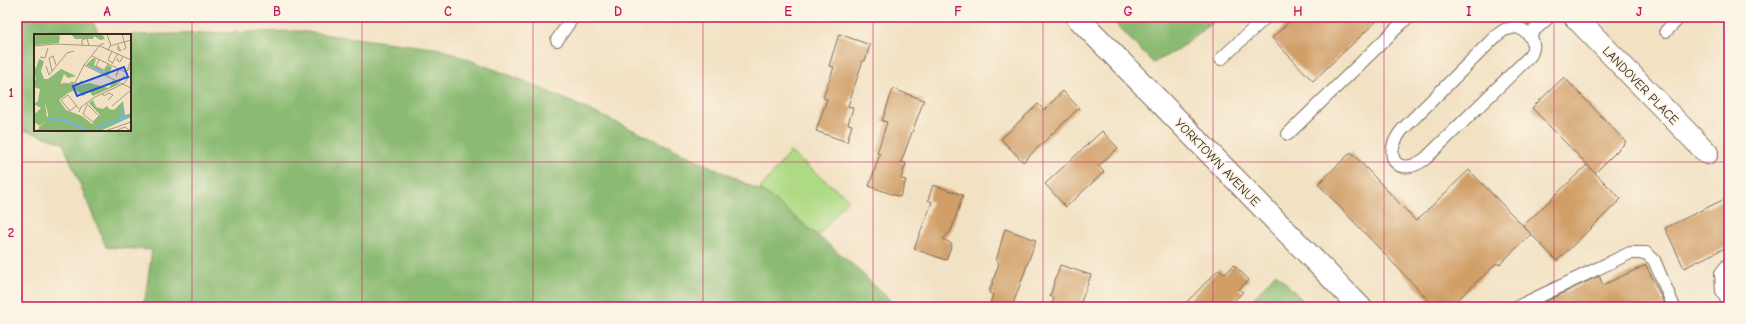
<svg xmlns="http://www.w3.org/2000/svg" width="1746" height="324" font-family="'Comic Neue',sans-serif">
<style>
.green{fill:#afda85;stroke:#758252}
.forest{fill:#8bba72;stroke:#637248}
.building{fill:#d09e66}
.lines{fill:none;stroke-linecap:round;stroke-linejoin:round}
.lane-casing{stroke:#7b6a58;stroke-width:14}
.street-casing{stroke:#7b6a58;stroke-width:24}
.lane{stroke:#fff;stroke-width:12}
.street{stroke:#fff;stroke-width:22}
.grid{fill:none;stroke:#c2185b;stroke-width:1;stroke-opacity:0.55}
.labels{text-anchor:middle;stroke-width:3.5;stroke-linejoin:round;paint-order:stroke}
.street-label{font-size:13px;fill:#3b2a1e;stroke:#fcf5e5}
.inset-river{fill:none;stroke:#72b6e7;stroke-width:2}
.inset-road{fill:none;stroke:#a99881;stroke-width:1}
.view{fill:#1d4ed8;fill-opacity:0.15;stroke:#1d4ed8;stroke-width:2}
.inset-edge{fill:none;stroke:#3b2a1e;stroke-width:2}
.neatline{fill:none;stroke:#c2185b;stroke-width:1.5}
.grid-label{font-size:13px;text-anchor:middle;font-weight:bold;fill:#c2185b}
</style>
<rect width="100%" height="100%" fill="#fcf5e5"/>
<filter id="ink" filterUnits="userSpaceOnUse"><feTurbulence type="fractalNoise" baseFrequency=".025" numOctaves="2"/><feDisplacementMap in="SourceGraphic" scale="8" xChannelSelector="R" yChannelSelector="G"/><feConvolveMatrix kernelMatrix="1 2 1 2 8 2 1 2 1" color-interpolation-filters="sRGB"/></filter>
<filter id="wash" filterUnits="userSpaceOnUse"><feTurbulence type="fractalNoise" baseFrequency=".012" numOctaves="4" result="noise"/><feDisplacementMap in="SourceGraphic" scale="16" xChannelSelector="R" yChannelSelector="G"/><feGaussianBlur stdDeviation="0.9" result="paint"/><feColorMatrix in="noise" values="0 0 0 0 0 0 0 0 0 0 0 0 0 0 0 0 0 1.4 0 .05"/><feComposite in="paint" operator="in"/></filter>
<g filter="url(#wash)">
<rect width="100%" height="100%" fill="#f2e1c3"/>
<path class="green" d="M790 152 848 199 818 236 760 189Z"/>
<path class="forest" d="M17 17H90L100 35H35V130H130V35L299 31 441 49 527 82 666 145 767 194 851 263 897 307H134L145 300 152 250 106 247 63 143 27 131 17 133Z
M1109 17H1219L1179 49 1153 63Z
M1276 273 1309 307H1246Z"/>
<g id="blocks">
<path class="building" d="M1294 17H1381L1313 81 1272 38Z
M839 34 870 45 865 61 863 60 848 106 853 108 848 124 852 125 847 142 816 131 827 99 823 98 834 67 829 66Z
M1564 77 1626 142 1595 173 1532 108Z
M893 89 924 100 901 162 906 163 901 179 906 180 900 197 869 186 880 154 877 153 887 122 882 121Z
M1063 91 1079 108 1023 162 1001 139 1038 104 1044 110Z
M1102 131 1118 148 1098 166 1104 172 1066 207 1045 184Z
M1351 152 1416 221 1469 170 1531 234 1499 265 1497 263 1450 307H1435L1318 184Z
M1587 165 1621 199 1557 261 1523 226Z
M933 185 963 195 951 231 943 239 952 244 946 260 914 249 932 202 928 200Z
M1729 197V246L1684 268 1665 228Z
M1005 229 1036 240 1012 307H989L993 295 989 293 999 263 996 261Z
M1060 265 1091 275 1079 307H1051L1054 298 1050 296Z
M1234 265 1249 280 1239 289 1243 292 1228 307H1182L1219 269 1225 274Z
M1646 265 1666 307H1534L1599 276 1603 285Z"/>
</g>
</g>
<g filter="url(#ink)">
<use href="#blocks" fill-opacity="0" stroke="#7b6a58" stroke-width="1"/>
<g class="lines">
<g class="lane-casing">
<path id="lane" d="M1516 27C1530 31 1538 43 1530 56L1425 159C1397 179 1381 156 1402 130L1496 36 1504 30Z
M1666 31 1680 17
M1529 35 1549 17
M557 40 573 17
M1221 59 1266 17
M1288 134 1408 17
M1729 263 1721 273 1722 291 1729 304
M1517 307 1630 253H1646L1654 260 1674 307"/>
</g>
<g class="street-casing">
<path id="street" d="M1077 17 1360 307
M1575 17 1707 153"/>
</g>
<use href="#lane" class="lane"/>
<use href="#street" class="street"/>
</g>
</g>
<path class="grid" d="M192 17V307M362 17V307M533 17V307M703 17V307M873 17V307M1043 17V307M1213 17V307M1384 17V307M1554 17V307M17 162H1729"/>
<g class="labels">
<g class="street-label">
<text transform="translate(1641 85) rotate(46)" y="5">LANDOVER PLACE</text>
<text transform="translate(1218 162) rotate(46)" y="5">YORKTOWN AVENUE</text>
</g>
</g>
<g transform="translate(34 34)">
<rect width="97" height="97" fill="#f2e1c3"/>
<path d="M0 0H22L26 2 25 9 0 11V3L13 2 2 3ZM37 0H68L71 5 66 6 60 2 59 5H41ZM59 24 62 25 60 31 70 37 74 31 78 33 74 42 52 31ZM5 25 10 27 7 37 10 45H14L27 35 42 42 34 44 30 40 26 51 39 49 42 52 55 49 75 54 79 46 86 50 59 62 55 57 49 62 42 56 34 59 25 66 32 76 48 82 58 90 66 81 55 69 59 66 62 73 69 75 73 72 75 75 80 76 89 67 91 81 97 79V83L66 97H0L5 95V93L7 92 14 82V80L11 68 13 84 6 92 0 88V77L2 79 7 74 0 70 4 67 6 55 0 53V45L2 46 0 34H2Z" fill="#8bba72"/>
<path class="inset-river" d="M58 33 71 39M13 85 33 87 54 97M88 87 89 74M62 97 66 92 97 82"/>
<path class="inset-road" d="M73 0 77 12M88 0 92 14 89 16M84 11V16L87 17 84 12M0 12 21 10 66 12 97 26M48 12V6L53 4 55 12M74 17 76 12 97 6M78 17 74 26 79 29M58 22 91 38M6 23 11 24 14 14M84 24 83 26 86 28 89 22M65 26 62 32 70 36 74 30M97 26 93 37 97 33M78 30 84 19M50 31 97 54M12 32 15 41 33 19 40 17M18 37 15 24 19 22 22 31M84 37 82 42 85 35M85 48 90 42 93 45M41 49 50 31 67 10H70M34 50 30 49 26 51H34L37 48 45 50 49 48 47 47 45 50M68 59 70 62 75 59 79 61 74 66M52 69 65 82 59 88 49 80 53 71M42 72 36 77 27 66 34 61 45 75M78 72 97 56M45 78 47 73 61 63 89 50 97 41M71 97 97 88M81 97 91 93 97 97"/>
<path class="view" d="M90 33 94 43 43 62 39 52Z"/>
<rect width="97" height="97" class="inset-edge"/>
</g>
<rect width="1746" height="324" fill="none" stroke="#fcf5e5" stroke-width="44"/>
<rect x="22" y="22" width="1702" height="280" class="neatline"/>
<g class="grid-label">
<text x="107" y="16">A</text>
<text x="277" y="16">B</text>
<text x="448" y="16">C</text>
<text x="618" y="16">D</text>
<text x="788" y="16">E</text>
<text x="958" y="16">F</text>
<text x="1128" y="16">G</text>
<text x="1298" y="16">H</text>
<text x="1469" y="16">I</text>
<text x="1639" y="16">J</text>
<text x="11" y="97">1</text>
<text x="11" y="237">2</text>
</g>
</svg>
